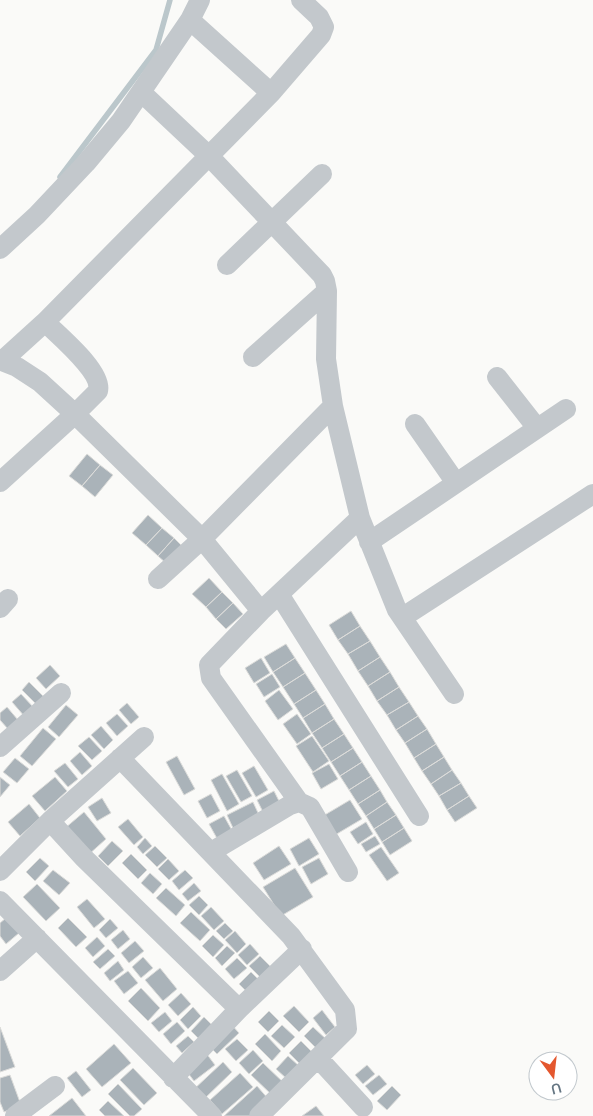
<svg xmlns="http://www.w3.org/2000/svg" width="593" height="1116" font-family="Mulish,sans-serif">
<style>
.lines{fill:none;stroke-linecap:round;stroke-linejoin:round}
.stream{stroke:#bbc7cb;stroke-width:5.5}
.building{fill:#aab3b9;stroke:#dcdcda}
.minor{stroke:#c3c8cc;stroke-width:20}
</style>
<rect width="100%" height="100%" fill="#fafaf8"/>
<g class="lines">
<path class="stream" d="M60 177 156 50 170 0"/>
</g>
<path class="building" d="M87 454 100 465 82 486 69 476Z
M100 465 113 475 95 497 82 486Z
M148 515 162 528 146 545 132 533Z
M162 528 174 538 158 556 146 545Z
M174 538 183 547 167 564 158 556Z
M209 578 222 592 206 607 192 594Z
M222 592 233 603 216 619 206 607Z
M233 603 243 614 226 629 216 619Z
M351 611 360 626 338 640 329 625Z
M360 626 370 641 348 654 338 640Z
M370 641 380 657 358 671 348 654Z
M286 644 295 658 273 672 264 657Z
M380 657 390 672 368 686 358 671Z
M261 658 270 673 254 683 245 668Z
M295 658 305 673 283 687 273 672Z
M50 665 60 676 46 689 36 678Z
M390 672 399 687 377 701 368 686Z
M305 673 316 690 294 704 283 687Z
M272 674 280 687 264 697 256 684Z
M29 682 45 698 37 705 22 690Z
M399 687 409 702 387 715 377 701Z
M279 690 293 709 278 720 265 701Z
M316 690 325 704 303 718 294 704Z
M21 694 35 709 25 717 12 702Z
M409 702 418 716 396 730 387 715Z
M127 703 139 717 131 724 119 710Z
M325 704 334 719 312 733 303 718Z
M66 705 78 715 59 737 48 727Z
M7 707 18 720 8 729 0 720V713Z
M117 714 128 726 117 736 106 723Z
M297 714 311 734 297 744 283 724Z
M418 716 427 729 405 743 396 730Z
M334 719 344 734 322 748 312 733Z
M101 726 113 740 104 749 91 735Z
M43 728 56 739 32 766 20 756Z
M427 729 436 744 414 758 405 743Z
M344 734 353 748 331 762 322 748Z
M312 736 329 761 313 772 296 746Z
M89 737 102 751 92 760 78 746Z
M436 744 444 757 422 771 414 758Z
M353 748 362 762 340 776 331 762Z
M80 752 92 766 82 775 70 761Z
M177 756 195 789 184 795 166 762Z
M444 757 452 770 431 784 422 771Z
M15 758 29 769 17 783 3 772Z
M362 762 371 776 349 790 340 776Z
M65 763 78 779 68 787 54 771Z
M329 764 338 779 321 789 312 773Z
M254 766 268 790 256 797 242 773Z
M237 770 252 796 241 802 226 776Z
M452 770 461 783 439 796 431 784Z
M222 774 239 804 227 811 211 780Z
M371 776 380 790 358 804 349 790Z
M0 777 10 785 0 797Z
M55 777 67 791 45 811 32 796Z
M461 783 469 796 447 810 439 796Z
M380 790 387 802 366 816 358 804Z
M274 791 281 805 264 814 257 800Z
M211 794 220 811 207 818 198 801Z
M469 796 477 808 455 822 447 810Z
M102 798 111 813 97 821 88 807Z
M350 800 362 819 335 835 323 816Z
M253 802 259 815 233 828 227 815Z
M387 802 396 815 374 829 366 816Z
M29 804 40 818 20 836 8 822Z
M84 812 106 839 87 856 64 829Z
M396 815 404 828 382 842 374 829Z
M224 816 234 834 219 842 209 824Z
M128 819 143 837 134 845 118 827Z
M366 822 373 834 358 844 350 832Z
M404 828 412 841 390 855 382 842Z
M375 836 380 844 366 852 361 844Z
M145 838 152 846 143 854 137 847Z
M309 838 319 854 299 866 290 849Z
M112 841 123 851 108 866 98 856Z
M155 846 167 858 157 867 145 855Z
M279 846 291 864 264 880 253 863Z
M381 847 399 873 387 881 369 855Z
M131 854 147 870 138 879 122 863Z
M40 858 49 866 35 881 26 872Z
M319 858 328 874 311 884 302 867Z
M168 859 179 871 169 880 158 869Z
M295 868 313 897 281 916 263 887Z
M53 870 70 883 59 895 43 881Z
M185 870 193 878 179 890 172 881Z
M150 873 162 884 153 894 141 883Z
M194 883 201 891 188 901 182 894Z
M37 884 60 908 46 921 23 897Z
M166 888 185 905 176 916 156 898Z
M199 896 208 905 199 915 189 905Z
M87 899 105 919 94 928 77 907Z
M211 907 224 921 214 930 201 916Z
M191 912 210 930 200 941 180 923Z
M6 918 19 933 6 944 0 936V923Z
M68 918 87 937 76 947 58 928Z
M110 919 118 928 106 938 99 930Z
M225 923 233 931 224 939 216 931Z
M123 930 130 939 118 949 111 940Z
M235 931 246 944 237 953 225 940Z
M213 935 224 945 213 957 202 946Z
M97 937 105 946 93 957 85 948Z
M135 941 144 951 129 963 121 953Z
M250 944 259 954 247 965 238 955Z
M227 946 235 953 222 966 215 958Z
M108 949 115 956 100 969 93 962Z
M260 956 272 968 261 978 249 966Z
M143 957 153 968 141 978 132 967Z
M237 958 247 968 234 979 225 969Z
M118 961 124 970 110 981 104 973Z
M160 968 177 989 163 1001 145 980Z
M128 971 138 983 124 994 114 981Z
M251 972 260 981 248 993 239 984Z
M141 988 160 1008 148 1021 128 1001Z
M181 993 191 1004 178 1016 168 1005Z
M294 1006 309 1022 299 1032 283 1016Z
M193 1007 201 1016 188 1029 180 1020Z
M322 1010 335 1027 326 1035 313 1018Z
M269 1011 279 1021 268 1032 258 1022Z
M165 1012 172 1021 159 1032 151 1023Z
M204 1017 212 1025 199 1039 191 1031Z
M177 1022 185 1031 171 1044 163 1034Z
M230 1023 239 1033 217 1054 207 1044Z
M282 1025 295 1037 284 1048 271 1036Z
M0 1027 15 1067 0 1072Z
M313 1027 327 1040 318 1050 304 1036Z
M265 1034 281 1051 272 1061 255 1044Z
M188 1036 194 1042 182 1053 176 1046Z
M237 1039 248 1050 236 1061 225 1049Z
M301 1041 315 1055 303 1067 289 1053Z
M114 1044 131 1063 102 1087 86 1069Z
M253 1050 263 1061 249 1074 239 1063Z
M206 1053 215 1065 194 1081 185 1069Z
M288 1056 299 1066 287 1079 276 1069Z
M223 1062 232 1072 202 1101 192 1091Z
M263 1063 286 1085 274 1097 251 1075Z
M367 1065 375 1074 363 1084 355 1075Z
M133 1068 157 1093 144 1105 120 1080Z
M76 1071 91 1090 82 1097 67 1078Z
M240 1073 253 1087 222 1114 210 1100Z
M10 1075 21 1105 4 1112 0 1102V1078Z
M379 1075 387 1084 373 1095 365 1086Z
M118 1084 142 1109 134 1116H130L108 1094Z
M257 1086 270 1101 254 1116H224Z
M392 1086 401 1095 387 1110 377 1101Z
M72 1098 86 1116H49Z
M108 1101 124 1116H105L99 1110Z
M316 1106 324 1116H302Z"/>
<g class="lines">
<path class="minor" d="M190 20 271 93
M141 92 209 156 322 275 325 281 327 291 326 359 333 406 360 518 397 610 454 694
M0 249 37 215 86 163 121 121 190 20 200 0
M227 265 322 174
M253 357 327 291
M497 377 537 428
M415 424 456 483
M0 482 75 414 98 391C103 372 59 336 45 322
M369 542 566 409
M158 579 202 539 333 406
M279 594 419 816
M0 608 8 599
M261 611 202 539 75 414 40 382 17 367 2 361 45 322 271 93 321 35 324 27 319 17 301 0
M403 617 593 494
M0 747 61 693
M120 758 291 936 345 1010 347 1029 259 1116
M299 802 211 678 209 665 261 611 360 518
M50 821 144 737
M211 852 290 805 299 802 310 807 348 872
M0 871 50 821 83 857 239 1009
M0 901 212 1116
M0 971 37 938
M318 1058 363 1107
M173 1078 239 1009 302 949
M15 1116 55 1086"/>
</g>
<g transform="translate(553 1076) rotate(165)"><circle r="24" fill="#ffffff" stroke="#c1c8cd"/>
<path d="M0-4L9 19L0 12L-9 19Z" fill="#e4572e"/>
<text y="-8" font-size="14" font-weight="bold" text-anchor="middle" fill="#657683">U</text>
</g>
</svg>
